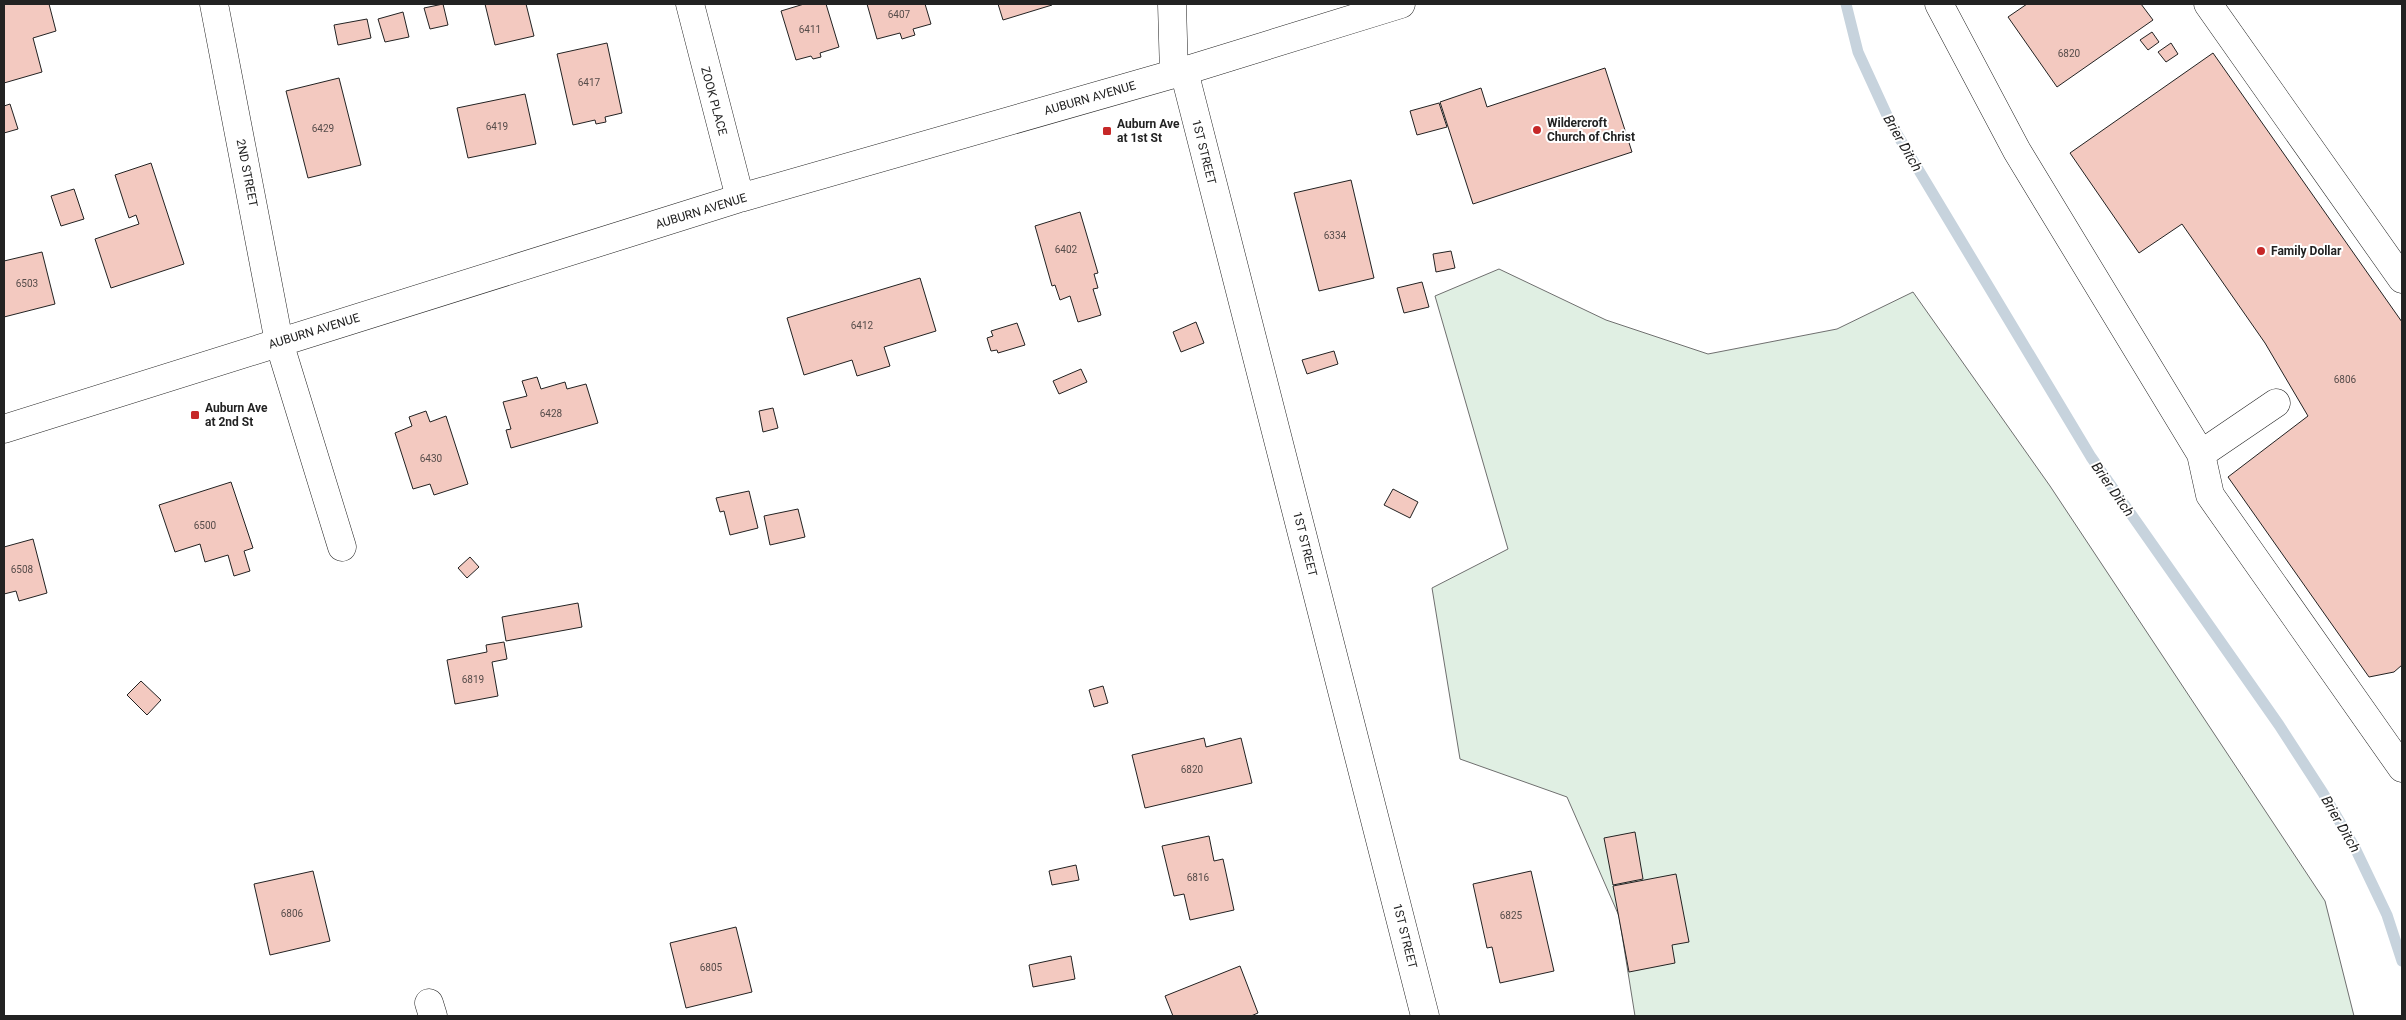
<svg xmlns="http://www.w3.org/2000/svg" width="2406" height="1020" font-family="Roboto,sans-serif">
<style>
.green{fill:#e0efe3;stroke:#6f6f6f}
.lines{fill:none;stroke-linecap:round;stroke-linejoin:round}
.stream{stroke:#c7d3dd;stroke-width:11}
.building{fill:#f3c9c0;stroke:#222}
.minor-casing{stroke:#222;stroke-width:29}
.minor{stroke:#fff;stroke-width:28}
.poi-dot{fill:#c62828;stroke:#fff;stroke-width:2}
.labels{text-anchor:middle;stroke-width:4;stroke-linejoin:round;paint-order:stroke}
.number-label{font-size:10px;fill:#564c4a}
.street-label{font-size:12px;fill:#222;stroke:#fff}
.poi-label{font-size:12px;font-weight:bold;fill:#222;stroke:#fff;text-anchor:start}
.water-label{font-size:14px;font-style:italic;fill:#222;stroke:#fff}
</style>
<rect width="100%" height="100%" fill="#fff"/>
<path class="green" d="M1499 269 1606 320 1708 354 1837 329 1913 292 2050 486 2325 901 2354 1016H1635L1619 916 1567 797 1460 759 1432 588 1508 549 1435 296Z"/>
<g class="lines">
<path class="stream" d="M1846 4 1858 52 1891 124 2091 457 2279 725 2323 793 2355 848 2387 915 2402 961"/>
</g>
<path class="building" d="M4 4H49L56 31 33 38 42 72 4 83Z
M443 4 448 25 430 29 424 8Z
M485 4H526L534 36 495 45Z
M804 4H826L839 47 820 53 821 57 813 59 811 56 796 60 781 11Z
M867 4H925L931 24 913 29 915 35 902 39 900 33 877 39Z
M998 4H1051L1052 5 1003 20Z
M2027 4H2141L2153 20 2057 87 2008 17Z
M403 12 409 37 385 42 378 19Z
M367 19 371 38 338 45 334 25Z
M2152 32 2159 42 2148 50 2140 40Z
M607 43 622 113 605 117 606 122 596 124 595 120 573 125 557 54Z
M2171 43 2178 54 2166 62 2158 52Z
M2213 53 2402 322V665L2394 672 2369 677 2228 477 2308 416 2265 343 2182 224 2139 253 2070 153Z
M1605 68 1632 152 1473 204 1440 102 1481 88 1487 107Z
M339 78 361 165 308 178 286 91Z
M525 94 536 144 468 158 457 108Z
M1439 103 1447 127 1417 135 1410 111Z
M10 104 18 129 4 133V106Z
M151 163 184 264 111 288 95 239 139 224 136 215 129 218 115 175Z
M1351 180 1374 278 1319 291 1294 193Z
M74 189 84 219 61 226 51 196Z
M1080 212 1098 273 1094 274 1098 288 1093 289 1101 315 1078 322 1070 296 1060 300 1055 285 1052 286 1035 226Z
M1451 251 1455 268 1436 272 1433 254Z
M42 252 55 304 4 317V261Z
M920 278 936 331 884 347 890 366 857 376 852 360 804 375 787 318Z
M1422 282 1429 307 1404 313 1397 288Z
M1196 322 1204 343 1181 352 1173 332Z
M1017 323 1025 345 998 353 997 350 991 351 987 338 993 336 991 331Z
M1334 351 1338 364 1307 374 1302 360Z
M1081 369 1087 382 1059 394 1053 381Z
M537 377 541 389 565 382 567 389 586 384 598 423 511 448 506 430 511 429 503 402 527 396 522 381Z
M773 408 778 428 763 432 759 411Z
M426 411 430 422 446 416 468 484 434 495 430 484 413 489 395 433 412 426 409 417Z
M231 482 253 548 244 551 250 571 234 576 228 555 205 562 200 544 175 552 159 505Z
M1393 489 1418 502 1410 518 1384 505Z
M749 491 758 528 730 535 724 511 720 512 716 498Z
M798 509 805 537 770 545 764 516Z
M33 539 47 593 19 601 16 591 4 594V547Z
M470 557 479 567 467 578 458 568Z
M578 603 582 627 506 641 502 617Z
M504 642 507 659 492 662 498 696 455 704 447 660 487 652 486 645Z
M141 681 161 700 147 715 127 695Z
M1103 686 1108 703 1094 707 1089 690Z
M1204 738 1206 747 1241 738 1252 783 1145 808 1132 755Z
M1635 832 1643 879 1613 885 1604 838Z
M1209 836 1214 861 1223 859 1234 910 1190 920 1184 894 1174 896 1162 846Z
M1076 865 1079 880 1052 885 1049 871Z
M313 871 330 941 270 955 254 884Z
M1531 871 1554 971 1500 983 1492 947 1487 948 1473 884Z
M1676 874 1689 942 1672 945 1675 963 1629 972 1613 886Z
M736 927 752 992 686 1008 670 943Z
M1071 956 1075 979 1033 987 1029 965Z
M1240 966 1258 1013 1251 1016H1173L1165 996Z"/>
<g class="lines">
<g class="minor-casing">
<path id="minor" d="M214 4 279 342 342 547
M690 4 740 198
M1172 4 1174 74
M1939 4 2017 151 2201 454 2276 403
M2208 4 2402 279
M1184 71 1425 1016
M4 429 740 198 1184 71 1401 4
M2201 454 2210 495 2402 768
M429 1003 433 1016"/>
</g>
<use href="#minor" class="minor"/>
</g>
<g class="poi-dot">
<circle cx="1537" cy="130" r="5"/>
<rect x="1102" y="126" width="10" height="10" rx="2.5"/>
<circle cx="2261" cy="251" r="5"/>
<rect x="190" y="410" width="10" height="10" rx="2.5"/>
</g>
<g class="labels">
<g class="number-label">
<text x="899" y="18">6407</text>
<text x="810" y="33">6411</text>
<text x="2069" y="57">6820</text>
<text x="589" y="86">6417</text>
<text x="497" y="130">6419</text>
<text x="323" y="132">6429</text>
<text x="1335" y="239">6334</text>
<text x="1066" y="253">6402</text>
<text x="27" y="287">6503</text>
<text x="862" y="329">6412</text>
<text x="2345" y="383">6806</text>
<text x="551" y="417">6428</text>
<text x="431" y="462">6430</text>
<text x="205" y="529">6500</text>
<text x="22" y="573">6508</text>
<text x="473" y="683">6819</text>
<text x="1192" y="773">6820</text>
<text x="1198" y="881">6816</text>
<text x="292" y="917">6806</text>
<text x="1511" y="919">6825</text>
<text x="711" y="971">6805</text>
</g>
<g class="street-label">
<text transform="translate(1090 98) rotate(-16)" y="4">AUBURN AVENUE</text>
<text transform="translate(714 101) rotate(75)" y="4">ZOOK PLACE</text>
<text transform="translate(1204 152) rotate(76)" y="4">1ST STREET</text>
<text transform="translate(247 173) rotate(79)" y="4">2ND STREET</text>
<text transform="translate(701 211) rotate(-17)" y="4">AUBURN AVENUE</text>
<text transform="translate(314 331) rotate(-17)" y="4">AUBURN AVENUE</text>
<text transform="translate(1305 544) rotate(76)" y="4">1ST STREET</text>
<text transform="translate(1405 936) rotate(76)" y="4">1ST STREET</text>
</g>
<g class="poi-label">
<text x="1547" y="127">Wildercroft<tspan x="1547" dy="14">Church of Christ</tspan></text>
<text x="1117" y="128">Auburn Ave<tspan x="1117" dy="14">at 1st St</tspan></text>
<text x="2271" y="255">Family Dollar</text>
<text x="205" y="412">Auburn Ave<tspan x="205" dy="14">at 2nd St</tspan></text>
</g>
<g class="water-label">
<text transform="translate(1903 143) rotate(60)" y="5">Brier Ditch</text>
<text transform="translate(2113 489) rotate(55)" y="5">Brier Ditch</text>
<text transform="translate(2341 824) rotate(60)" y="5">Brier Ditch</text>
</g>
</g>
<rect width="2406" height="1020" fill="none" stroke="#222222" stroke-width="10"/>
</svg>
